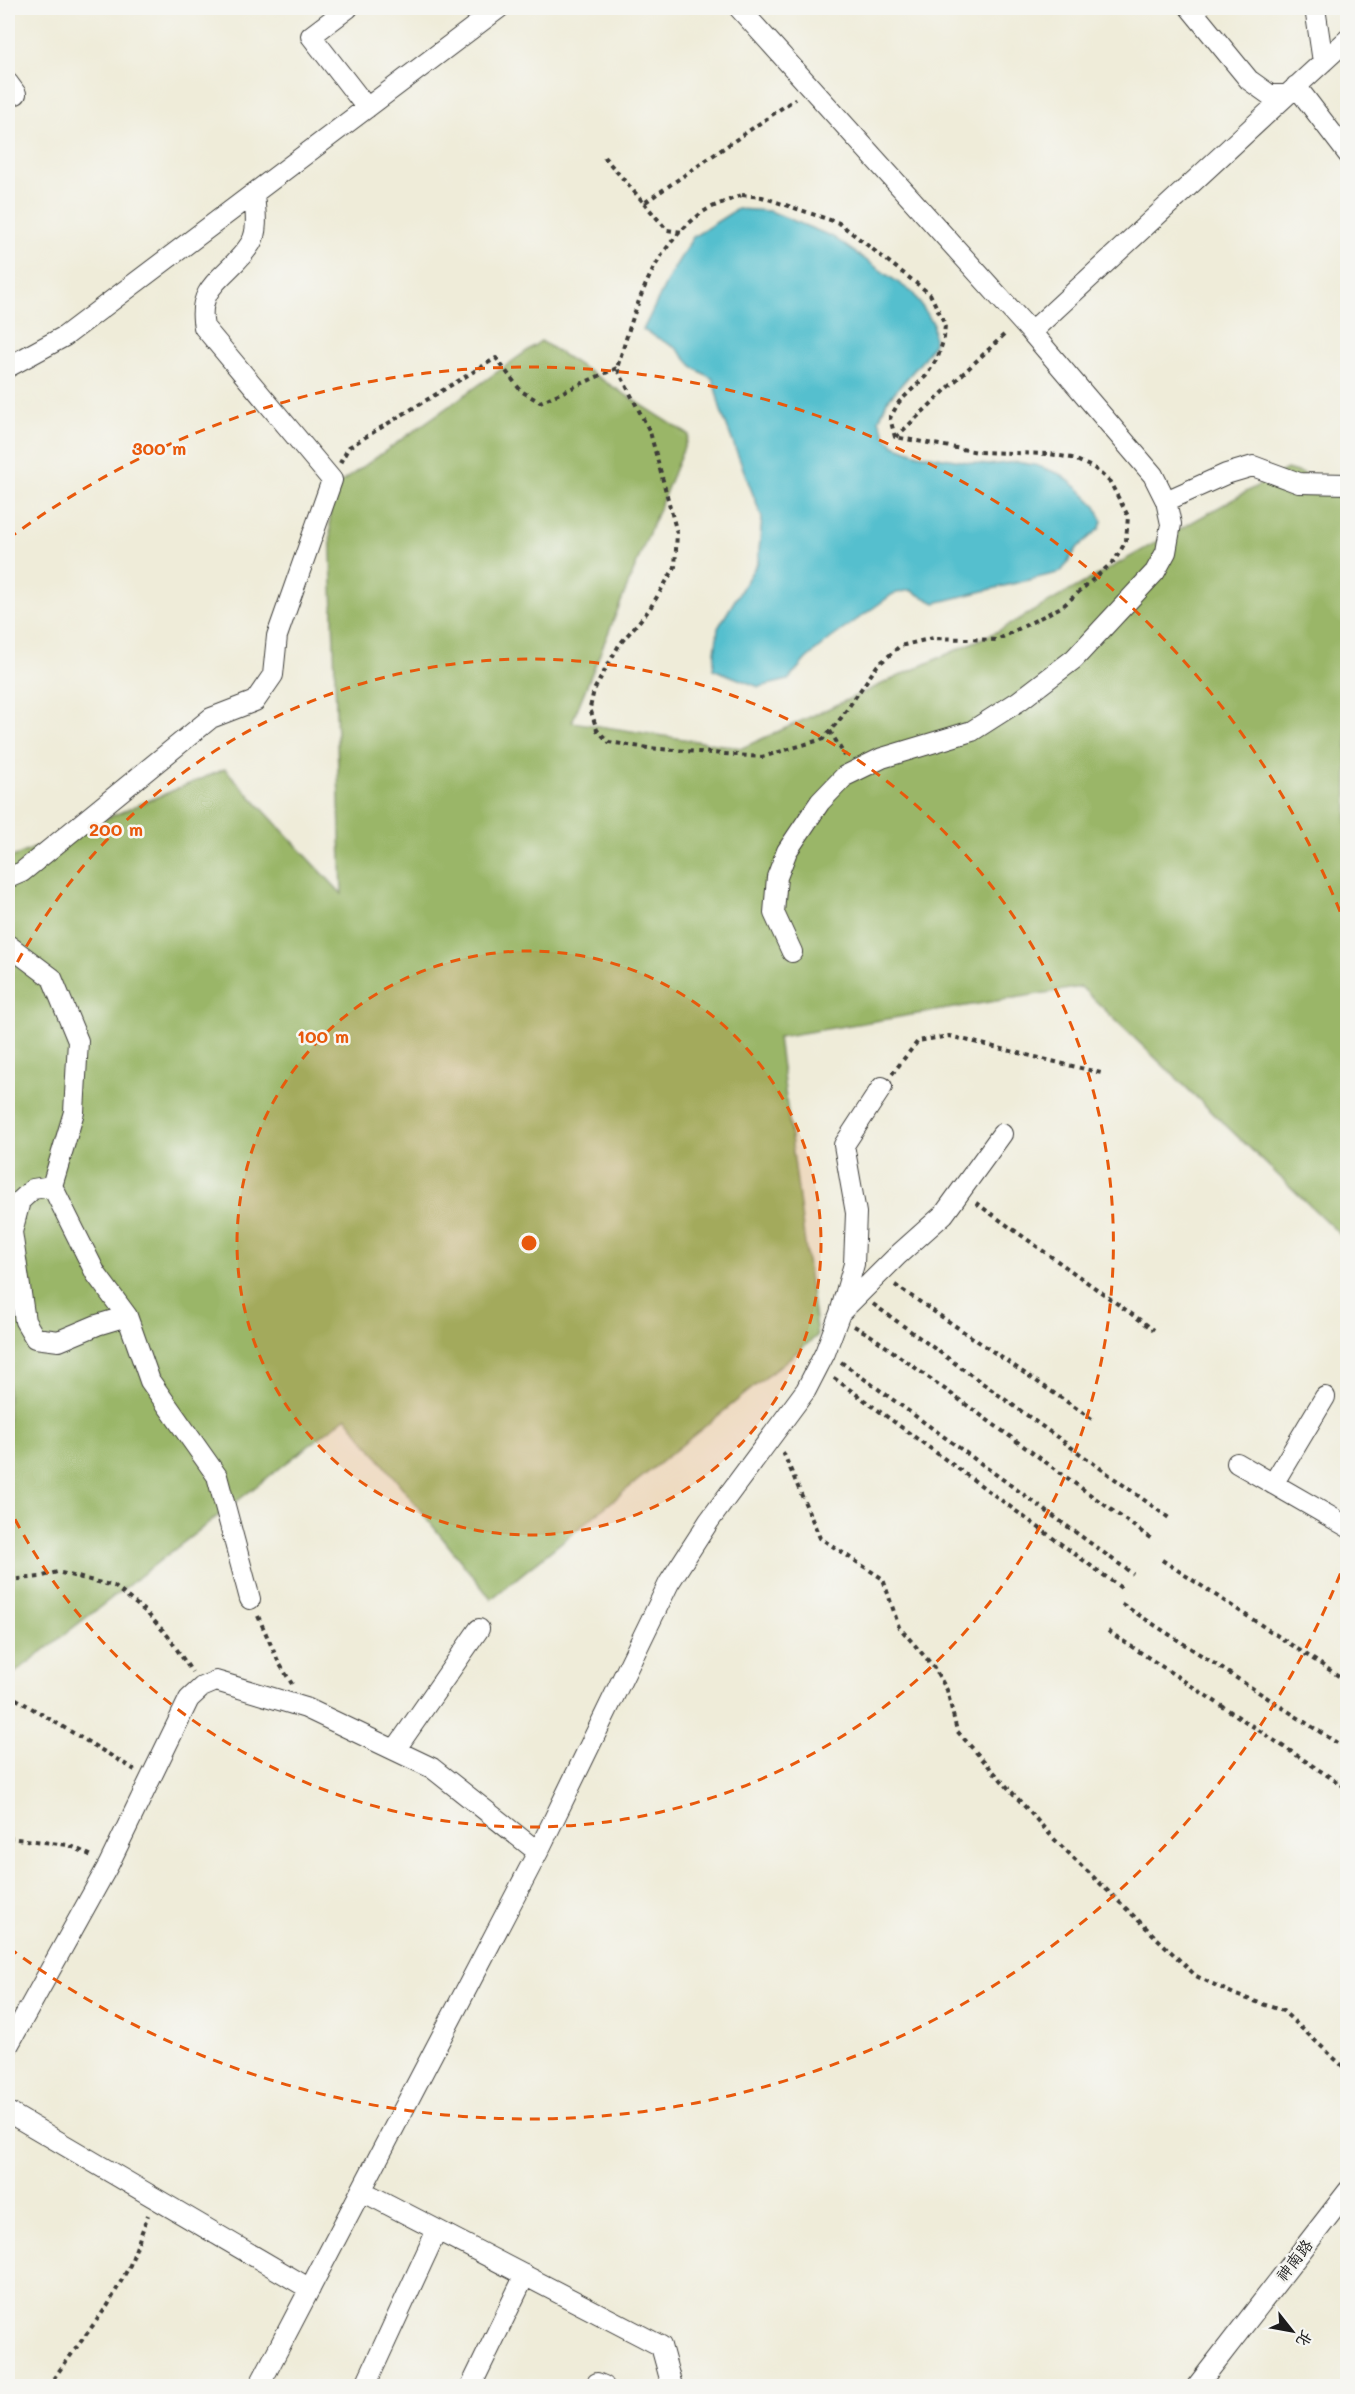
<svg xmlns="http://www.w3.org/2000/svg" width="1355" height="2394" font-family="Mali,'LXGW WenKai TC',sans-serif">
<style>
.forest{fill:#9ab667;stroke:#5b6942;stroke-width:1.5}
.water{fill:#54bfce;stroke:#386e75;stroke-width:1.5}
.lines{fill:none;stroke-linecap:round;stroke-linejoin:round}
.minor-casing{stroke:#3c3b38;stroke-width:22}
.path{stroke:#3c3b38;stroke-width:4;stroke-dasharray:4.5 4.5;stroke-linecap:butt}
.minor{stroke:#fff;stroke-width:20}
.ring{fill:none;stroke:#e8590c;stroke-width:3;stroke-dasharray:10 8}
.labels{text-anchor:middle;stroke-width:5;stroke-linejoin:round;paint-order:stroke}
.street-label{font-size:16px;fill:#1c1c1c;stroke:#f6f6f2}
.centre{fill:#e8590c;stroke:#f6f6f2;stroke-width:3}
.ring-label{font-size:18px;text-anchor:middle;font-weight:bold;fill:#e8590c;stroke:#f6f6f2;stroke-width:5;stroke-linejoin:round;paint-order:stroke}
</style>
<rect width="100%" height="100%" fill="#f6f6f2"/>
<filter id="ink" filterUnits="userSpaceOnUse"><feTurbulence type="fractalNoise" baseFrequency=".0167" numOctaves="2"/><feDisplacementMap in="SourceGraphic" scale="12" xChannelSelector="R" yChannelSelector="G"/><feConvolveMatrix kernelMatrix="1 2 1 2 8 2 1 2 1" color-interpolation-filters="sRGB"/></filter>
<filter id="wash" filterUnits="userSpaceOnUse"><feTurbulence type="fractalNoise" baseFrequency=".008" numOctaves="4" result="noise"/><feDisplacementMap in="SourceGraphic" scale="24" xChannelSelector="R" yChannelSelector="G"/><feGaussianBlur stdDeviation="1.35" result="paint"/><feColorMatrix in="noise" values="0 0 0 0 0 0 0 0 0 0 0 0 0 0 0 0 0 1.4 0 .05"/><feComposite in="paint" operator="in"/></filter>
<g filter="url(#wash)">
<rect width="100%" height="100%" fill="#efecd9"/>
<path class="forest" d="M541 341 689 435 572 722 742 748 998 631 1287 469 1347 486V1241L1081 987 778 1037 817 1336 491 1599 346 1417 8 1678V859L225 769 342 894 329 491Z"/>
<path class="water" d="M737 209 770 211 833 237 913 293 933 323 934 343 922 361 887 401 879 420 886 437 894 445 918 454 987 465 1016 462 1035 465 1060 474 1079 489 1096 506 1102 521 1100 528 1078 547 1061 572 935 603 910 590 893 594 830 639 806 659 788 680 759 687 713 669 718 628 758 562 762 518 721 411 713 379 694 368 676 348 643 330 671 273 693 237Z"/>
</g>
<g filter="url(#ink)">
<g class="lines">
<g class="minor-casing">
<path id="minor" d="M348 8 311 36 367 108
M739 8 1031 332 1153 475 1166 501 1171 524 1166 552 1155 572 1074 659 1019 701 972 731 882 758 845 776 820 802 787 851 777 877 774 913 792 952
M1190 8 1249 80 1270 95H1287L1348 39
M1315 8 1323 62
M8 83 16 94
M1296 86 1348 154
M1031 332 1287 95
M8 367 65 336 499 8
M1166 501 1226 474 1253 466 1299 483 1348 484
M8 878 22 872 211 718 255 701 273 675 277 636 332 480 204 327C195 283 231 276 251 243 259 230 255 209 254 193
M8 945 52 978 78 1041 74 1112 52 1186 96 1274 127 1316 150 1381 217 1476 250 1599
M52 1186 33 1189 20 1201 12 1232 25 1321 35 1338 59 1341 97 1325 127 1316
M842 1311 898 1255 944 1214 1002 1134
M1237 1463 1348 1527
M1273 1484 1325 1397
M395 1750 479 1629
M8 2046 109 1864 189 1699 202 1687 216 1681 306 1708 432 1768 538 1852
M8 2112 310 2289
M362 2191 661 2346 672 2386
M259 2386 538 1852 669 1583 709 1521 806 1390 825 1353 840 1313 854 1264 856 1213 844 1145 882 1087
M365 2386 437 2230
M471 2386 525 2275
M595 2386 597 2383 604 2386
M1197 2386 1348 2191"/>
</g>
<path class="path" d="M604 157 644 203 795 99
M742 195 762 197 839 223 930 294 945 324 944 338 938 357 926 376 899 402 890 418 895 437 978 452 1050 454 1072 458 1094 468 1110 482 1128 516 1126 541 1115 560 1063 606 997 640 933 638 900 646 877 666 841 718 823 739 762 757 648 748 609 742 597 730 590 708 594 690 619 645 649 610 675 567 677 533 650 432 617 368C636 308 649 251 703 212 714 205 730 200 742 195Z
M644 203 667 230 682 232
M896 437 1006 333
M340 463 349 447 496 358 521 391 540 402 617 368
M830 731 845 756
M892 1074 918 1041 949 1036 1101 1073
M976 1203 1154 1330
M895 1285 1095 1421
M873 1304 1169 1518
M854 1326 870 1335 1153 1540
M841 1362 1133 1574
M834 1378 1124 1590
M783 1452 820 1538 883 1579 899 1627 933 1666 947 1690 957 1731 1054 1839 1196 1976 1236 1995 1283 2011 1348 2071
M1162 1560 1348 1682
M8 1580 40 1577 57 1572 114 1586 146 1612 168 1636 192 1672
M1122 1604 1348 1750
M258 1616 279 1663 292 1684
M1108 1631 1348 1789
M8 1694 135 1770
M8 1838 69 1845 92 1856
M48 2386 108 2305 130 2265 148 2215"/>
<use href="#minor" class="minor"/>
</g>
</g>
<circle cx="529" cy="1243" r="292" fill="#e8590c" fill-opacity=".12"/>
<g class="ring">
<circle cx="529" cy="1243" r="292"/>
<path d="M9 978A584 584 0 1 1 9 1508"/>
<path d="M1347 1557A876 876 0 0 1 8 1947M8 539A876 876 0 0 1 1347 929"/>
</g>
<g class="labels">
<g class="street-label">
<text transform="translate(1294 2260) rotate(-52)" y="6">神南路</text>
</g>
</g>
<circle cx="529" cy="1243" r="9" class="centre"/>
<g class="ring-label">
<text x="159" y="455">300 m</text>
<text x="116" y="836">200 m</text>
<text x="323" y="1043">100 m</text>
</g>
<rect width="1355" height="2394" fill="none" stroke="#f6f6f2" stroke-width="30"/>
<g transform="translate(1292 2331) rotate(121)" stroke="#f6f6f2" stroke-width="4.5" paint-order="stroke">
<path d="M0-4.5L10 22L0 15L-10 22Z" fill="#1c1c1c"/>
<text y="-9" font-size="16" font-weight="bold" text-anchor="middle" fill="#1c1c1c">北</text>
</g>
</svg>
